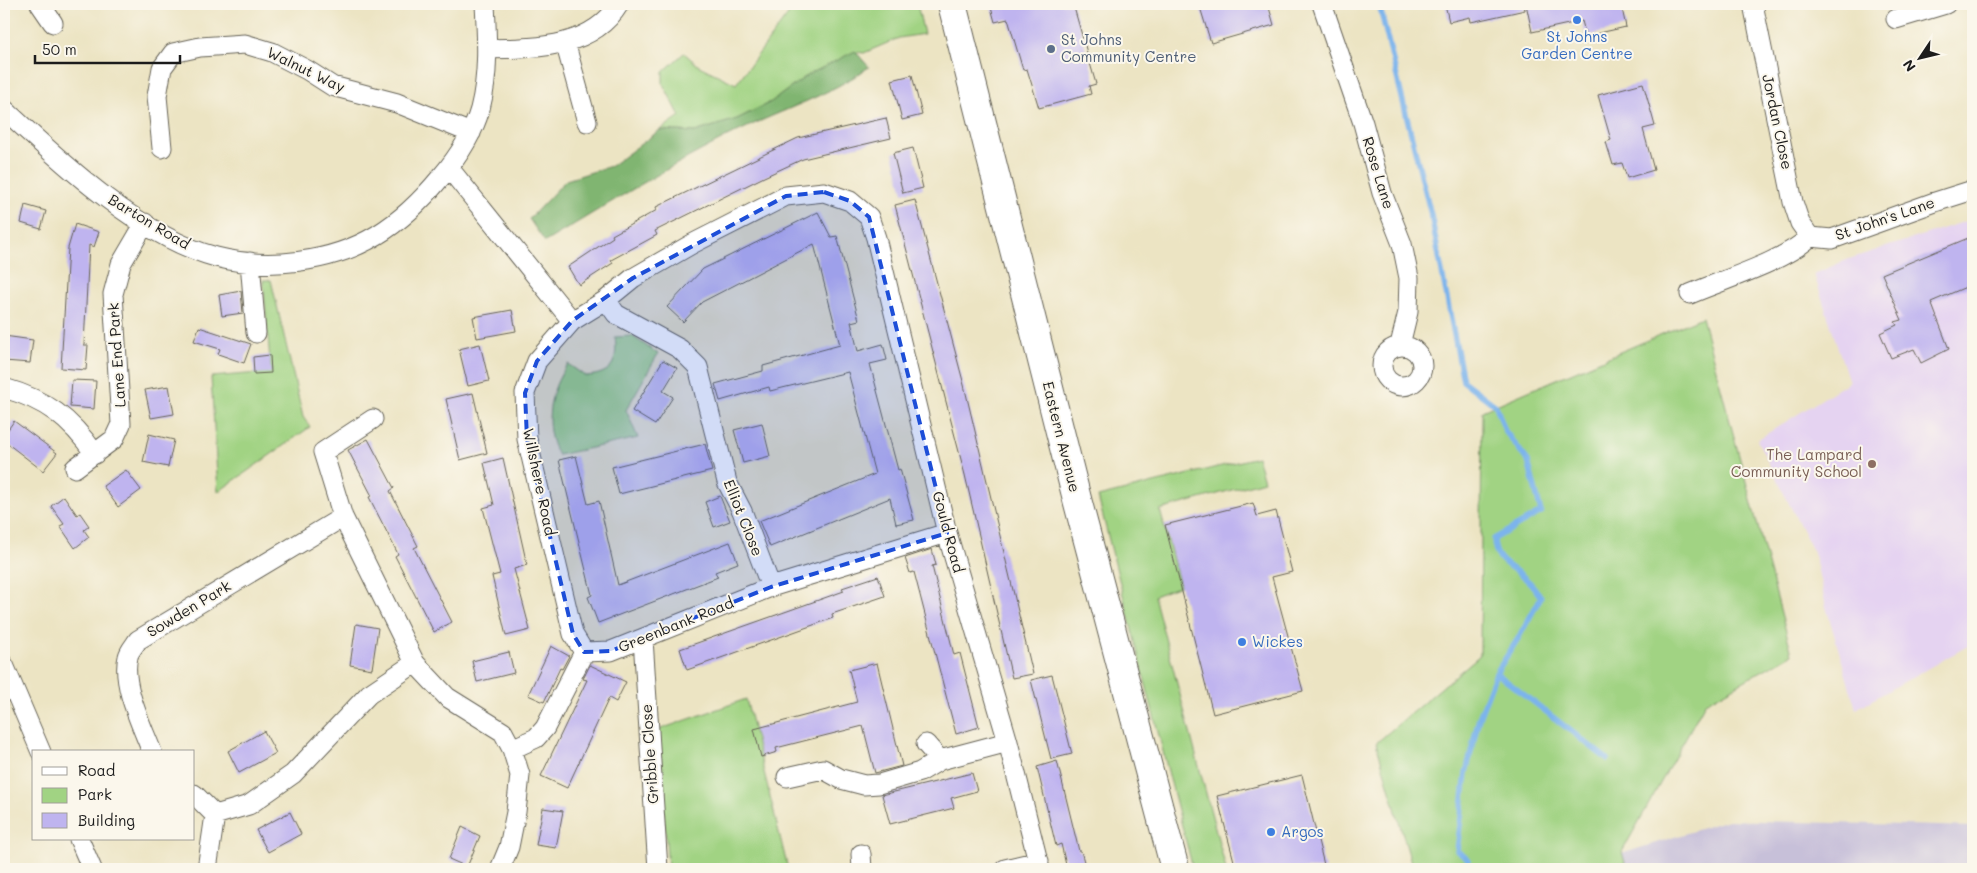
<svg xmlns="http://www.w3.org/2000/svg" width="1977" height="873" font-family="Mali,sans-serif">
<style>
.built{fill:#e5d3f1}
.industrial{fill:#c7c0d9}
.green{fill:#a1d383;stroke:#5e7850}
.forest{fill:#80b571;stroke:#4e6846}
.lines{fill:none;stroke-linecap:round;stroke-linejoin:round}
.stream{stroke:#7cb4ec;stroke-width:5.5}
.building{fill:#bfb4ef}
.minor-casing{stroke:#656256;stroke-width:21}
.primary-casing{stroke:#656256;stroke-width:30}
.minor{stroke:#fff;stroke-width:19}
.primary{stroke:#fff;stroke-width:28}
.marked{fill:#1d4ed8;fill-opacity:0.2;stroke:#1d4ed8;stroke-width:4;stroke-dasharray:10 6;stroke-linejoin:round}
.shop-dot{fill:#3f7fe0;stroke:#fbf7ec;stroke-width:2}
.service-dot{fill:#5c6f8a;stroke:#fbf7ec;stroke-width:2}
.education-dot{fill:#8d6e63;stroke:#fbf7ec;stroke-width:2}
.labels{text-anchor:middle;stroke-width:4;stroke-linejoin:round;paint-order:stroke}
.shop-label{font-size:15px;fill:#366cbe;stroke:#fbf7ec;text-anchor:start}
.service-label{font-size:15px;fill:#4e5e75;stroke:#fbf7ec;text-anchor:start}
.street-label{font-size:15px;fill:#1c1c1c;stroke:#fbf7ec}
.education-label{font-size:15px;fill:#785e54;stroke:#fbf7ec;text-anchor:end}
</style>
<rect width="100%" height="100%" fill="#fbf7ec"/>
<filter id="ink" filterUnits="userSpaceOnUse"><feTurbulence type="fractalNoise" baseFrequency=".02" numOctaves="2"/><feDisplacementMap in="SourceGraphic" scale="10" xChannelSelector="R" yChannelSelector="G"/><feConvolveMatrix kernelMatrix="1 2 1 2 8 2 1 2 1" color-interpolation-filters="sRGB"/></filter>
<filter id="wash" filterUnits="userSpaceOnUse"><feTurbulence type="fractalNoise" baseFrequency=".0096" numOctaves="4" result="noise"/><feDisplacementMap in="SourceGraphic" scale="20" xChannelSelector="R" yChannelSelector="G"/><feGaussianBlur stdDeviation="1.12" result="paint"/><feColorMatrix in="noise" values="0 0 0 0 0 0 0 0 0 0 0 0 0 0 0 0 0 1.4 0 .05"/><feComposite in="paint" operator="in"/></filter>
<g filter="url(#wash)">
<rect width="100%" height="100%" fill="#ece4c3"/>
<path class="built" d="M1973 219V643L1856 709 1826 607 1814 553 1757 440 1849 382 1814 274 1849 259Z"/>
<path class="industrial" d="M1728 820 1973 827V869H1574Z"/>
<path class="green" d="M796 4H917L924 34 899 38 864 53 855 52 808 75 771 102 737 119 695 132 660 130 680 116 663 84V72L684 53 699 66 736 84Z
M263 280H271L303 417 310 427 218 492 211 377 271 372Z
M1702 317 1792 654 1705 703 1622 852 1627 869H1413L1376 743 1480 655 1482 411Z
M632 336 658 354 626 410 638 438 558 455C542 427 549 389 568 364L585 376C613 375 618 361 615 337Z
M1257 457 1264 481 1160 510 1180 586 1154 596 1226 869H1193L1098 497Z
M746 699 788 869H668L658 730Z"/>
<path class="forest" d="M855 51 869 67C829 96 781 110 737 132 671 165 608 204 545 242L529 219 566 180 611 166 660 130 695 132 737 119 771 102 808 75Z"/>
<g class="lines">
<path class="stream" d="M1379 4 1431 215 1463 381 1496 406 1505 431 1528 461 1541 512 1494 539C1494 564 1514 566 1528 581 1533 585 1537 592 1541 597L1519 637 1496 673 1479 718 1466 773 1457 851 1469 860
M1496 673 1607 759"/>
</g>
<g id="blocks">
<path class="building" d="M990 4H1073L1096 84 1089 86 1091 94 1039 108 1027 69 1023 70 1008 19 995 22Z
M1199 4H1268L1274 25 1211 43Z
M1445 4H1524L1525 10 1471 22 1470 17 1449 22Z
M1526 4H1621L1626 27 1586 36 1582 21 1532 32Z
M912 75 922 115 902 120 892 80Z
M1643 83 1655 126 1643 129 1654 170 1627 178 1622 163 1613 165 1606 142 1611 140 1598 95Z
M886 118 891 138 803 159 764 177 655 231 657 235 611 260 613 263 579 285 568 267 613 237 612 235 657 210 656 207 798 138Z
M913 148 923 188 903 193 893 153Z
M915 200 964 385 1033 674 1012 678 965 475 895 205Z
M25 205 46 211 41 229 21 223Z
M818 212 831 237 837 236 859 320 851 322 858 351 883 344 887 360 870 364 898 470 900 469 914 520 896 524 890 498 770 547 759 521 875 474 848 372 770 391 769 387 720 401 715 384 763 371V366L840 345 814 244 702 302 683 322 667 307 703 269Z
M75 224 99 232 94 247 89 245 84 345H88L86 370 61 368 68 248Z
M1973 236V284L1931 302 1949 349 1921 363 1914 349 1891 358 1880 333 1897 325 1895 322 1902 320 1882 274Z
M241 291 243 313 222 316 219 295Z
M512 310 516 331 477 338 473 317Z
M199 327 251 344 244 363 218 354 220 349 194 341Z
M4 336 33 340 30 363 4 361Z
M480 344 489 381 468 386 459 349Z
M270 355 271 373 254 374 253 357Z
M663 360 677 368 663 391 673 397 655 425 632 411Z
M72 380 96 381 94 409 70 407Z
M169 386 174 414 151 418 145 390Z
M473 393 487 453 460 460 446 399Z
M14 421 57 453 43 471 4 441V435Z
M762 423 770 456 743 463 734 430Z
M149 434 174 440 168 467 143 462Z
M368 439 394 488 390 491 418 546 414 548 452 622 434 632 395 556 398 554 369 497 372 496 348 450Z
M705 444 712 471 619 494 612 467Z
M576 456 588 504 599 501 618 585 730 542 738 563 715 572 718 577 598 623 588 597 592 595 559 460Z
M503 458 527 565 514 569 530 630 506 636 492 576 500 574 483 508 494 505 484 463Z
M126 470 141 490 118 507 103 486Z
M64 496 77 515 80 513 89 526 84 530 89 537 75 548 60 526 64 524 51 506Z
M720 496 730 521 714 527 705 502Z
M1253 503 1257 516 1276 511 1292 572 1272 577 1303 691 1213 714 1165 525Z
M932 549 936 565 932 566 954 655 960 653 979 727 956 734 914 572 910 573 905 558Z
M878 576 885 596 832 614 833 618 687 670 680 649 844 591 842 588Z
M356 624 378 628 372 669 350 665Z
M551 646 569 656 562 669 560 668 544 702 528 695Z
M509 652 514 673 477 682 472 661Z
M877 663 902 766 875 773 863 726 776 748 777 752 761 757 754 729 857 702 849 670Z
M590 665 626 682 616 702 609 698 567 788 541 776 587 680 583 679Z
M1052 675 1072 754 1051 759 1031 680Z
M264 731 276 753 239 773 228 751Z
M1057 761 1079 851H1081L1086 869H1067L1061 844 1056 846 1037 767Z
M972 773 977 791 951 798 954 808 890 824 882 795Z
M1302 775 1325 869H1236L1217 796Z
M543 808 563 811 556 848 536 845Z
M290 812 301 834 268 852 256 830Z
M462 827 480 836 467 867 449 859Z"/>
</g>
</g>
<g filter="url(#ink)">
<use href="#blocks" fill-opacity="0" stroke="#656256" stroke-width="1"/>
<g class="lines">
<g class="minor-casing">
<path id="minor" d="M40 4 53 23
M1322 4 1363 123 1382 193 1402 244 1409 278 1408 312 1400 345
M1753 4 1793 202 1800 223 1810 237
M1896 19 1946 4
M565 42 587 122
M488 49C535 48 592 49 619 4
M4 109C60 161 140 237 216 257 267 270 331 263 377 235 402 220 423 199 441 177 458 157 473 134 480 109 489 74 487 39 485 4
M162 148 157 96 162 68 173 53 200 47 245 44 272 52 307 70 332 86 397 103 471 133
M449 168 572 321
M250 262 256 333
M1690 294C1725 279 1783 262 1810 237L1832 239 1935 202 1973 190
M606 300 616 314 680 349 698 367 727 482 742 511 771 587
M1382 366a20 20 0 1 1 40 0a20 20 0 1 1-40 0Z
M4 388C46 400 70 418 95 454
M373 419 323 452 343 517 415 663 447 697 503 732 512 749 520 775 516 812 509 847 500 869
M75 468 114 439 121 424 113 294 121 264 145 223
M643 639 658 869
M584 652 573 634 527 439 525 393 537 361 572 321 606 300 633 278 692 244 786 196 824 192 850 201 869 217 876 238 947 533 1008 742 1040 869
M584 652 611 651 771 587 947 533
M4 665 41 752
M926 744 940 760
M512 749 536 738 545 728 584 652
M152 752C142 726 121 684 128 657 129 651 135 645 138 640L343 517
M787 777 823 769 841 779 864 785 879 784 920 772 940 760 1008 742
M194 794 215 815 249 805 293 774 369 694 415 663
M79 839 92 869
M861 854 862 869
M207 869 215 815
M1005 869 1039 861"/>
</g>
<g class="primary-casing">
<path id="primary" d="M952 4 1078 503 1175 869"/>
</g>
<use href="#minor" class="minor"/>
<use href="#primary" class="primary"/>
</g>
</g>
<path class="marked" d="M824 192 850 201 869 217 947 533 771 587 611 651 584 652 573 634 527 439 525 393 537 361 572 321 633 278 786 196Z"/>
<g class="shop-dot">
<circle cx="1577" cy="20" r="5"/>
<circle cx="1242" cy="642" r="5"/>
<circle cx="1271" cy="832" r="5"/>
</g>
<circle class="service-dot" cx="1051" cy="49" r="5"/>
<circle class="education-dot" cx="1872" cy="464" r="5"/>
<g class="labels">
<g class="shop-label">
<text x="1577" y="42" text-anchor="middle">St Johns<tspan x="1577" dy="17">Garden Centre</tspan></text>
<text x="1252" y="647">Wickes</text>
<text x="1281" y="837">Argos</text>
</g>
<g class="service-label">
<text x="1061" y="45">St Johns<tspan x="1061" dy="17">Community Centre</tspan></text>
</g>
<g class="street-label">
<text transform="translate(306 70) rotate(26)" y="5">Walnut Way</text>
<text transform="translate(1777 122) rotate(78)" y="5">Jordan Close</text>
<text transform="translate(1378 173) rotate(73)" y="5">Rose Lane</text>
<text transform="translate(1885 219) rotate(-19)" y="5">St John's Lane</text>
<text transform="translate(149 222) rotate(31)" y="5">Barton Road</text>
<text transform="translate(117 355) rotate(-94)" y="5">Lane End Park</text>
<text transform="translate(1061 437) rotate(76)" y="5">Eastern Avenue</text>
<text transform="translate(539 482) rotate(78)" y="5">Willshere Road</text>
<text transform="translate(743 518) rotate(68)" y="5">Elliot Close</text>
<text transform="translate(948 532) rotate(75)" y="5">Gould Road</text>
<text transform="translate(189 609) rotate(-31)" y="5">Sowden Park</text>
<text transform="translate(676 625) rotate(-22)" y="5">Greenbank Road</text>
<text transform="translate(650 754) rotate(-94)" y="5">Gribble Close</text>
</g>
<g class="education-label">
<text x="1862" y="460">The Lampard<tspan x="1862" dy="17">Community School</tspan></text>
</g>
</g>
<rect width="1977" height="873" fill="none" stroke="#fbf7ec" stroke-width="20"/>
<rect x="32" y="750" width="162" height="90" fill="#fbf7ec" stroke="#a29f99"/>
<rect x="42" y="767" width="25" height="8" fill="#ffffff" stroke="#a29f99"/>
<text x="78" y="776" font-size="15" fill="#1c1c1c">Road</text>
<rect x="42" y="788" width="25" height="15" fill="#a1d383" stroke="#a29f99"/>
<text x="78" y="800" font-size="15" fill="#1c1c1c">Park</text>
<rect x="42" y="813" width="25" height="15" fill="#bfb4ef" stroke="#a29f99"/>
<text x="78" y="826" font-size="15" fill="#1c1c1c">Building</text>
<g transform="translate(1920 58) rotate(235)" stroke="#fbf7ec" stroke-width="4" paint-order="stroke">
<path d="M0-4L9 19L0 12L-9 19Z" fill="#1c1c1c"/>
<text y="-8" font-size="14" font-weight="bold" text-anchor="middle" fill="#1c1c1c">N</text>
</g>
<path d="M35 55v8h145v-8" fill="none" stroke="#1c1c1c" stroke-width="2.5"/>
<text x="42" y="55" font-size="15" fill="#1c1c1c" stroke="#fbf7ec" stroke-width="4" paint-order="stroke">50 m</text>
</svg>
